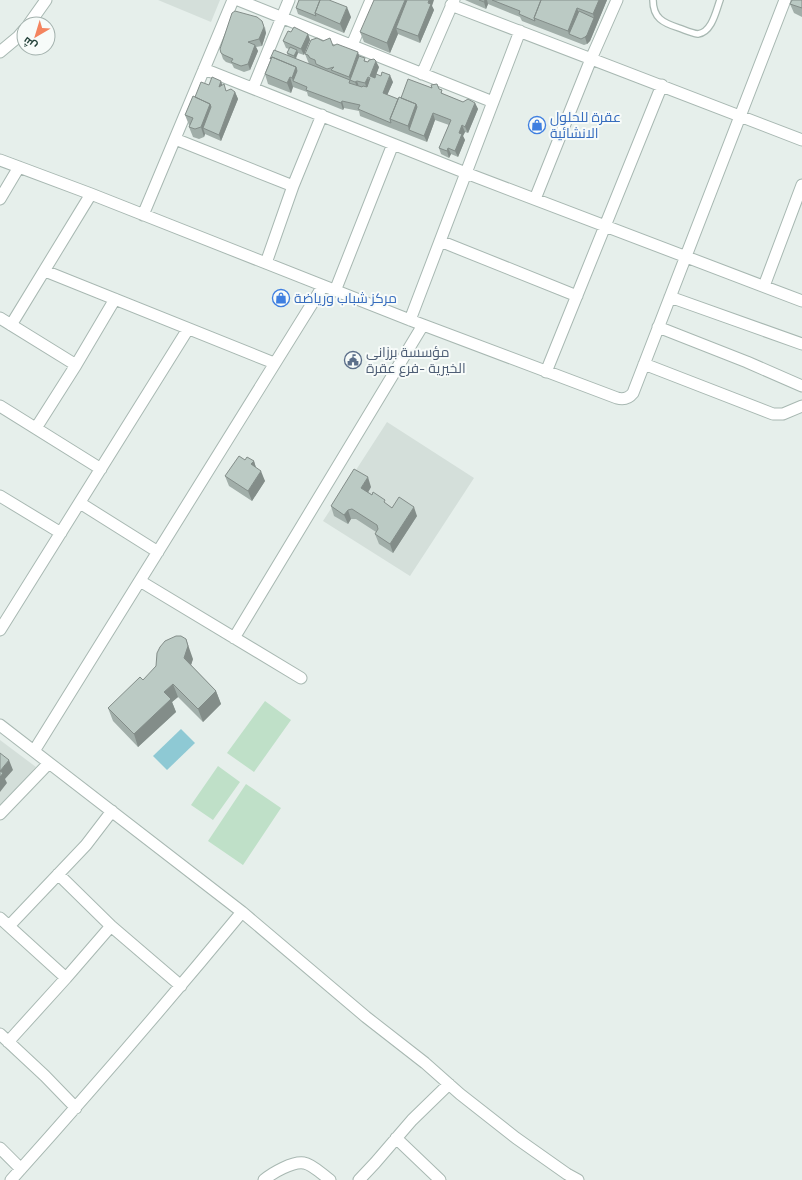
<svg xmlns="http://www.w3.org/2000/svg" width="802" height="1180" font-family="'Titillium Web',Cairo,sans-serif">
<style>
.built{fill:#d4dfda}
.green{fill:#bfe0c8}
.water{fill:#8ec9d4}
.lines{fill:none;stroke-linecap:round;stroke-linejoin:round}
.service-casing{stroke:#a8b8b2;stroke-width:8}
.minor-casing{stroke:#a8b8b2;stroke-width:13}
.service{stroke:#fff;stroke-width:5.5}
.minor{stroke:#fff;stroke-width:11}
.wall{fill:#a1aea9}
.shaded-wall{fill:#838d89}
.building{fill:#bbcac4;stroke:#838d89}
.labels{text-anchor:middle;stroke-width:4;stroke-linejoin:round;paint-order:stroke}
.shop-label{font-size:14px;fill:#366cbe;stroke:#f7fbf9;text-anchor:start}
.service-label{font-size:14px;fill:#4e5e75;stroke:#f7fbf9;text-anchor:start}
</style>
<rect width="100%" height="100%" fill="#e6efeb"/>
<path class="built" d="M158 0H220L211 22Z
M387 422 474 478 410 576 323 521Z
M0 740 36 767 0 807Z"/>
<path class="green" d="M265 701 291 720 254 772 227 753Z
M218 766 240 782 213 820 191 805Z
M246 784 281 808 243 865 208 841Z"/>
<path class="water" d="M181 729 195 743 167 770 153 756Z"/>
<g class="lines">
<g class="service-casing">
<path id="service" d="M653 0C653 18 663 23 679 28 685 30 691 33 698 34 712 32 716 11 720 0"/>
</g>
<g class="minor-casing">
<path id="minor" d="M238 0 493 102
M451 5 802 140
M29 24 46 0
M352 45 371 0
M0 52 18 37 24 30
M204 69 466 173 802 301
M422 74 454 0
M253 88 289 0
M175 139 293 186
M0 160 91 194 410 320 617 398C624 400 629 398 633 393L785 0
M0 199 19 167
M535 199 591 59 617 0
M143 215 233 0
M440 241 577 296
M266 263 293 186 322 115
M45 271 274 363
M764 286 802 185
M335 291 393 144
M670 297 802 344
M0 318 76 365
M410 320 520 31
M11 325 91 194
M658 327 747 362 802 386
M644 364 773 414H783L802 406
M546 372 662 85
M0 406 101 469
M36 428 76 365 115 299
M0 496 61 533
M80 503 158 552
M140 581 301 678
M0 630 188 329
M234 638 423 325
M0 725 242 912 366 1017 425 1063 460 1094 516 1138 567 1174 578 1180
M34 751 323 286
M0 814 49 763
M58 874 111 926 181 986
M0 918 66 978
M9 926 86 845 112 811
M0 1034 45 1076 76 1108
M8 1042 66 978 111 926
M396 1138 440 1180
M0 1148 21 1169
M11 1180C90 1092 167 1003 242 912
M264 1180C272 1173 293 1161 304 1163 312 1164 323 1175 330 1180
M359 1180 375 1163 412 1120 449 1084"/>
</g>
<use href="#service" class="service"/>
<use href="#minor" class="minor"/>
</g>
<path class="wall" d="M465 0H607L590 41 587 44 584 45 522 21 520 17 488 4 486 9Z
M802 0V17L794 13 790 4Z
M432 6 434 10 420 43 398 34 390 53 364 42 360 32Z
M296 8 351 17 344 33 298 14Z
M265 27 266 33 262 46 256 47 258 51 250 70 244 72 234 68 232 64 226 62 223 59 221 53Z
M291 32 308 34 310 40 304 55 298 53 296 59 309 64 305 54 333 46 359 56 367 62 379 67 375 78 393 82 387 95 398 99 401 98 432 88 439 89 443 94 463 102 475 103 478 109 468 133 465 132 463 136 465 140 458 157 451 154 449 158 441 154 439 148 449 125 435 120 427 142 360 116 359 111 344 108 343 110 308 96 307 92 293 87 291 93 268 84 265 74 288 56 287 53 289 49 286 48 283 41Z
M209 85H222L226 91 235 92 238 99 221 141 205 134 204 137 199 139 193 137 189 127 190 125H189L185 115 195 97Z
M245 460 254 461 256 468 265 481 252 501 229 486 225 476Z
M371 487 368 492 392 508 417 516 393 553 379 544 375 534 376 532 356 519H351L348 524 334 516 331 506Z
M193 659 191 665 216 691 221 704 203 722 178 697 172 702 176 712 138 747 113 721 108 708 143 680Z"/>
<path class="shaded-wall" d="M405 0H412L396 28 398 34 390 53 387 43Z
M429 0H434L432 6 434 10 420 43 418 36Z
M485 0H487L488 4 486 9 484 2Z
M599 0H607L590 41 587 44 585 37 594 18 593 14Z
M347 7 351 17 344 33 340 24Z
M577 8 581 18 569 34 568 31Z
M262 21 266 33 262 46 259 39Z
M308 34 310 40 304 55 301 49Z
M255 45 258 51 250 70 248 64Z
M297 50 298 53 295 59 294 56Z
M358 52 361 62 350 80 349 77Z
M376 61 379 67 373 83 370 76Z
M296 67 300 77 293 81 292 78Z
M390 75 393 82 385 100 383 93Z
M290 77 293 87 291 93 287 83Z
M368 77 370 84 367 90 365 83Z
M221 81 223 87H219Z
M357 81 359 87 358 89 355 82Z
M235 92 238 99 221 141 219 135Z
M342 101 344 108 343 110 341 103Z
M475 103 478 109 468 133 465 127Z
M210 104 214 113 203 128 205 134 204 137 201 127Z
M416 104 420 113 409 130 408 126Z
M433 113 435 120 427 142 424 136Z
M462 125 465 132 463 136 465 140 458 157 455 151 459 133Z
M448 148 451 154 449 158 447 151Z
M254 461 257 471 251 464Z
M261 471 265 481 252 501 248 491Z
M368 477 371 487 365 498 361 488Z
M414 507 417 516 393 553 390 544Z
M348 510 351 519 348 524 344 515Z
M186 639 193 659 189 671 184 658Z
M173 684 178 697 172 702 176 712 138 747 134 734 164 692Z
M216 691 221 704 203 722 198 709Z
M9 760 13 770 5 779 7 783 0 792V771Z"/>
<path class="building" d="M299 0H320L315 13 316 16 296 8Z
M320 0H329L347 7 340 24 315 13Z
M374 0H405L387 43 360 32Z
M407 0H429L428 3 431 4 418 36 396 28Z
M479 0H485L484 2Z
M492 0H541L534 18 535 21 519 14 520 11Z
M541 0H599L593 14 577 8 568 31 534 18Z
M792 0H802V8L790 4Z
M235 11 257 17 262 21 264 27 259 39 248 42 255 45 248 64 241 66 231 62 233 59 224 55 221 53 220 49 232 13Z
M579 11 594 18 587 35 585 37 581 39 569 34Z
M294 27 308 34 301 49 283 41 288 31 291 32Z
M317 38 323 41 330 38 333 46 337 44 358 52 349 77 331 70 334 67 327 69 316 64 315 60 310 58 308 55 305 54 311 40Z
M290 47 297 50 294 56 287 53Z
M274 50 350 80 349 83 362 87 363 86 367 87 370 78 368 77 365 83 357 81 355 82 350 80 359 56 365 58 364 61 368 62 369 60 374 59 376 61 370 76 375 78 376 74 381 76 382 72 390 75 383 93 398 99 390 119 391 123 358 109 360 105 342 101 341 103 306 90 307 87 293 81 297 71 296 67 272 57 270 59Z
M272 57 296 67 292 78 290 77 287 83 265 74Z
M212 77 221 81 219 87 224 84 226 91 231 89 235 92 219 135 203 128 211 107 210 104 195 97 201 82 209 85Z
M408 79 432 88 431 85 437 84 439 89 442 90 441 93 463 102 468 99 475 103 465 127 462 125 459 133 462 134 455 151 448 148 447 151 439 148 451 120 433 113 424 136 409 130 417 107 416 104 401 98Z
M193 96 210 104 201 127 195 129 189 127 193 118 185 115Z
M399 97 416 104 408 126 390 119Z
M239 456 245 460 247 457 254 461 251 464 261 471 248 491 225 476Z
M354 469 368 477 361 488 372 495 373 492 385 500 384 502 392 508 399 497 414 507 390 544 375 534 378 529 377 525 352 509 348 510 344 515 331 506Z
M176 636H181L186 639 188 646 184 658 216 691 198 709 173 684 164 692 171 699 134 734 108 708 140 677 143 680 156 666 157 653 160 647 165 641Z
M0 753 9 760 0 771 3 773 0 777Z"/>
<defs>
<g id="shop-ring" transform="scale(0.9)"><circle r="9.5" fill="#f7fbf9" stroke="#3f7fe0" stroke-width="1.5"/><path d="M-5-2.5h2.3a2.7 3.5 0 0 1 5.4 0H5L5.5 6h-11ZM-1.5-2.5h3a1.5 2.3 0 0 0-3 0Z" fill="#3f7fe0"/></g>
<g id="civic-ring" transform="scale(0.9)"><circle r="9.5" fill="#f7fbf9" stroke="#5c6f8a" stroke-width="1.5"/><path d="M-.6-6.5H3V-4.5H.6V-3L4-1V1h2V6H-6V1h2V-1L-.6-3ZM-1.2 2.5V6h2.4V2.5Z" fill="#5c6f8a"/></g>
</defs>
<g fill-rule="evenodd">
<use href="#shop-ring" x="537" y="125"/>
<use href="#shop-ring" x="281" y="298"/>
<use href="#civic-ring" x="353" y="360"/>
</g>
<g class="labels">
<g class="shop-label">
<text x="550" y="122">عقرة للحلول<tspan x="550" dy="16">الانشائیة</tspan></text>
<text x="294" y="303">مركز شباب ورياضة</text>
</g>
<g class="service-label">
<text x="366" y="357">مؤسسة برزانى<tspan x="366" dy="16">الخيرية -فرع عقرة</tspan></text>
</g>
</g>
<g transform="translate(36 36) rotate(218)"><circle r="19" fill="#f7fbf9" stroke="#a3b1ad"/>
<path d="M0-3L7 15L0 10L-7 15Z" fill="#f4845f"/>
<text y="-6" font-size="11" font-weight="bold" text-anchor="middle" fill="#24423a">ش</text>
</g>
</svg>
